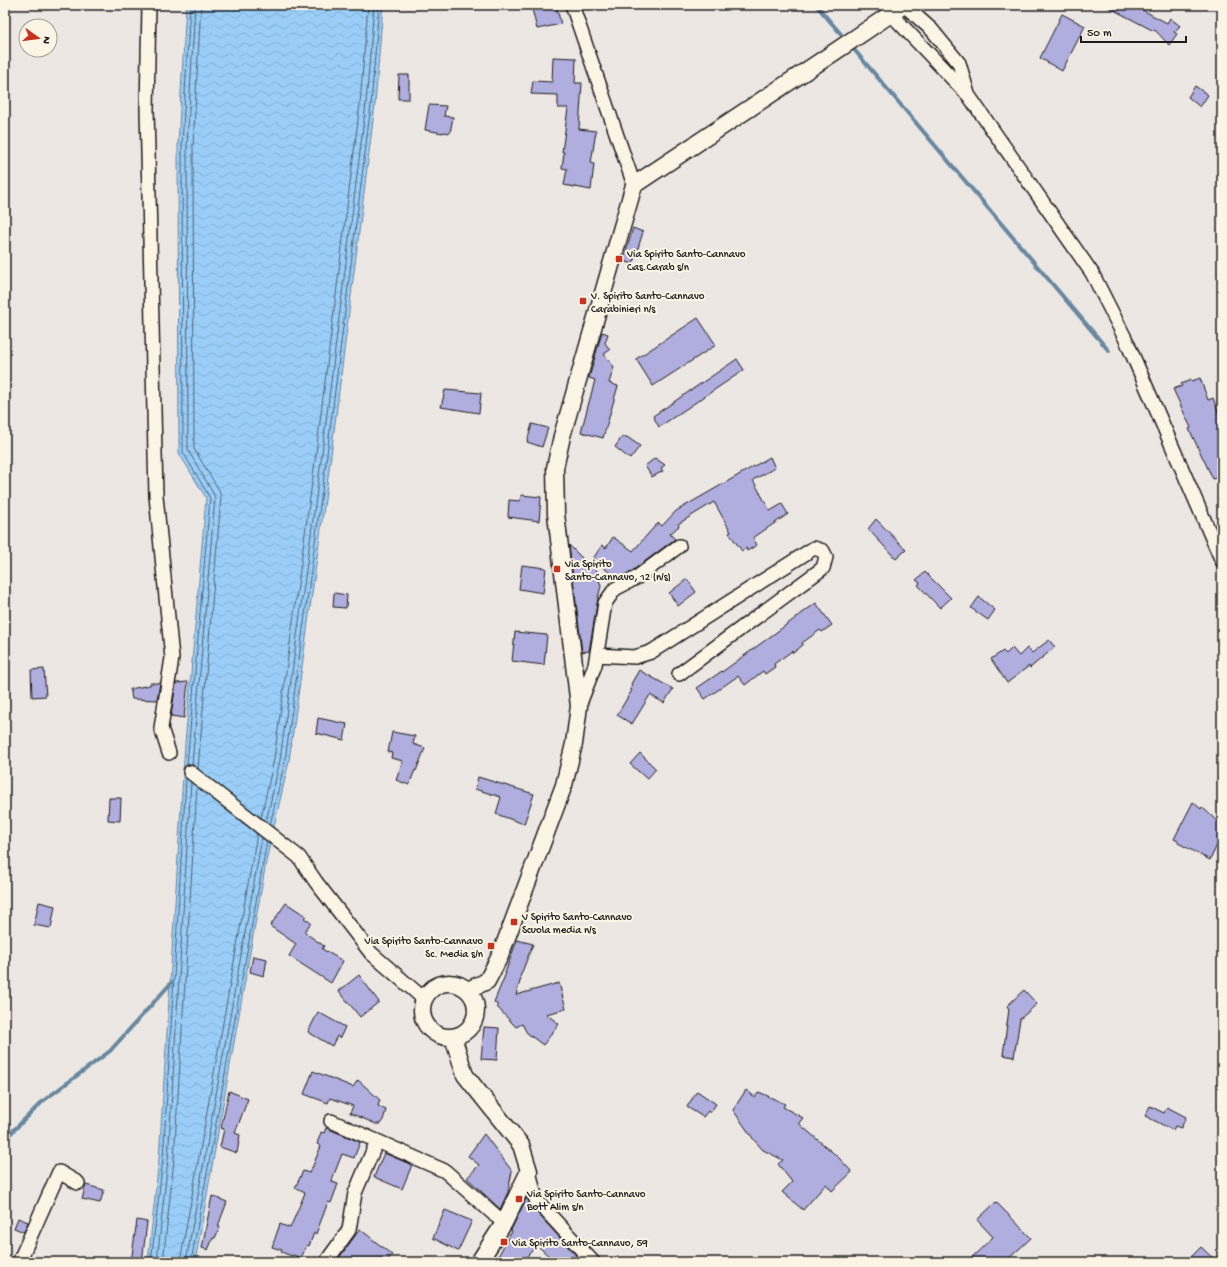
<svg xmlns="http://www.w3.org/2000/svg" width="1227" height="1267" font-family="'Gochi Hand',sans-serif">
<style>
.water{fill:url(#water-waves);stroke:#6887a0}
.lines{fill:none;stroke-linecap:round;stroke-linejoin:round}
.shore{stroke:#4e6374;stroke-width:1}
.stream{stroke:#6887a0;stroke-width:4}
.building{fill:#b0addf;stroke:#1c1c1c}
.minor-casing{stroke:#1c1c1c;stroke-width:16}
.tertiary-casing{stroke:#1c1c1c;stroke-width:19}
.minor{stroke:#fcf5e5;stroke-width:13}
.tertiary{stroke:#fcf5e5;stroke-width:16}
.poi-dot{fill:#c8321e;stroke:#fcf5e5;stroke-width:1.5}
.labels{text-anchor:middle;stroke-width:4;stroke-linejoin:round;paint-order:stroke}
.poi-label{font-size:11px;fill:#1c1c1c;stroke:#fcf5e5;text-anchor:start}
</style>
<defs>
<pattern id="water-waves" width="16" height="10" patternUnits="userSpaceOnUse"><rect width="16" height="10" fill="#9acef8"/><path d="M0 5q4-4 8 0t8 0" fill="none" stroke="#84b0d4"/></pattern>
</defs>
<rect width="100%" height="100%" fill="#ede7e4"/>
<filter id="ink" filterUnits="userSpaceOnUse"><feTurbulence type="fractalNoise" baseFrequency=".025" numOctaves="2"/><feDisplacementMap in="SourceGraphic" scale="8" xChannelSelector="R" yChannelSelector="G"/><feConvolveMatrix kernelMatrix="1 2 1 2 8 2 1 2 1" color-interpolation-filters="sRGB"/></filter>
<g filter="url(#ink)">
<path class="water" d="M186 5H383L375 105 330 463 289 761 267 857 195 1262H148L159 1159 185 744 206 498 179 453 178 145Z"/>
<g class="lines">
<path class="shore" d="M187 765 210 498 183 452 182 146 190 5
M192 765 215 498 213 493 188 450 187 146 195 5
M198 769 221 498 219 490 194 449 193 146 201 5
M261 818 274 759 315 461 360 104 368 5
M266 822 280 760 321 461 366 104 374 5
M270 825 285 761 326 462 371 105 379 5
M151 1262 163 1159 186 779
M157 1262 168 1159 191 782
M163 1262 174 1160 197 787
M180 1262 257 834
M186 1262 262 838
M191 1262 267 841"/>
<path class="stream" d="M816 5 847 41
M851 46 1109 351
M5 1139 43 1101 110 1051 172 982"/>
</g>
<path class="building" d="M531 5H556L561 24 537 29Z
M1104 5H1133L1167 23 1170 18 1180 26 1174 32 1177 34 1169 45 1155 30 1154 31Z
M1062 14 1085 26 1062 71 1040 58Z
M553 57 576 58 575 83H582L579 129 596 131 591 163 594 164 591 190 564 185 567 169 562 168 564 152H562L568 108H558V95L531 94 533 81 552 82Z
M399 75H409V99H398Z
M1195 86 1208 95 1200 107 1188 97Z
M429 105 446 106 444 116 453 117 450 133 443 132V133L425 130Z
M633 228 643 232 633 264 623 261Z
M698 318 716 345 653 386 636 359Z
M602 332 608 334 605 343 610 350 604 354 614 367 609 383 618 386 603 438 581 432 595 380 589 378Z
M737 359 744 370 659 427 653 416Z
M1200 378 1208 400 1213 398 1222 422V475L1213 479 1189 429 1191 428 1173 389 1182 386 1181 384 1191 380 1192 381Z
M445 390 481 393 479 413 441 407Z
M532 424 548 428 542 447 527 442Z
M622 437H627L640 446 630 459 615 447Z
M770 457 775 468 753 480 770 511 782 504 788 514 753 538 757 545 747 551 746 548 742 551 729 533 731 532 714 502 678 524 679 526 670 534 675 539 632 571 619 578 615 577 593 559 601 586 598 598 589 651 582 652 569 545 589 565 602 545 606 548 613 537 633 551 655 526 659 523 662 526 676 511Z
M655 458 665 465 661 468 663 471 652 477 645 466Z
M521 495 541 497 539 521 508 517 509 500 520 501Z
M876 519 906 550 896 559 868 529Z
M522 565 546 568 543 593 519 589Z
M925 572 951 598 940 608 918 585 920 583 916 580Z
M687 579 696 592 678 606 669 593Z
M334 593 347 595 346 608 333 607Z
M979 597 995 610 988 620 971 608Z
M816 603 832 625 822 632 820 630 802 643 803 645 793 653 792 651 774 664 775 667 765 674 763 671 745 685 738 676 705 699 697 688 722 671V672Z
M515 632 547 635 544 665 512 661Z
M1049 640 1055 647 1030 668 1029 666 1007 683 991 659 1003 651 1006 654 1012 648 1019 656 1027 648 1032 653Z
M44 669 46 696 32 697 31 670Z
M639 670 673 689 664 703 650 695 632 724 617 715 632 690 630 689 632 685 631 684Z
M188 682 184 718 171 716 176 683Z
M150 683H160L157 700 132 699 130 689 150 685Z
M318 718 347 724 344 740 316 733Z
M392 732 415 736 413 744 425 748 416 771 415 770 409 785 396 780 403 761 391 758 392 753 388 752Z
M640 753 656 769 647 779 630 764Z
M478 777 534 794 524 824 496 814 501 797 475 789Z
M109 798H121L120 821 108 820Z
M1193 802 1201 809 1202 807 1222 826V847L1218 843 1210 860 1178 843V841L1174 839Z
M39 902 55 906 51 928 34 925Z
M286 903 306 916 304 918 311 923 304 932 324 946 322 949 343 961 331 983 289 956 296 944 270 926Z
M517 940 533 944 520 977 521 978 516 995 559 983 566 1009 546 1014 559 1024 543 1045 527 1033 522 1024 516 1027 497 1007V1004L494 1002 506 973H505Z
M253 956 267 959 264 976 250 972Z
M359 975 379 1002 360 1017 339 991Z
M1024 990 1037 1004 1020 1019 1014 1057 1003 1055 1009 1009 1007 1006Z
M318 1012 345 1027 340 1038 337 1036 332 1046 308 1032Z
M484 1027 499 1028 497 1060 481 1059Z
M313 1071 353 1087 358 1080 380 1100 378 1106 386 1110 383 1120 380 1124H376L350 1113 353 1106 330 1098 328 1103 304 1094Z
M746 1090 755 1097 759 1092 785 1104 783 1107 803 1118 799 1123 804 1128 838 1157 852 1172 832 1191 826 1184 803 1210 782 1192 792 1182 778 1164 783 1160 763 1150 754 1140 733 1110Z
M229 1091 248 1099 235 1133 240 1135 237 1153 220 1147 224 1129 221 1128Z
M697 1091 716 1104 710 1113 708 1111 703 1117 687 1107Z
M1150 1106 1164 1113 1167 1107 1186 1117 1181 1128 1175 1126 1173 1130 1145 1116Z
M326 1128 360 1142 354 1158 342 1154 333 1177 332 1182 338 1184 331 1203 328 1202 316 1234 314 1233 309 1246 307 1245 301 1258 293 1255 292 1256 281 1252 282 1250 272 1247 280 1224 290 1228 305 1193 295 1188 303 1171 309 1173 311 1168H312L321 1146 317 1144 321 1132 324 1133Z
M484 1134 512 1171 508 1192 500 1209 467 1178 479 1165 468 1156Z
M384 1153 412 1165 402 1189 374 1177Z
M86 1185 104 1190 100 1203 82 1199Z
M212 1196 227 1202 218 1226 220 1227 215 1238H213L208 1250 202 1248Z
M527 1197 530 1205 582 1262H555L537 1245 522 1262H495L509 1236 512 1232 511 1230Z
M996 1202 1031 1238 1005 1262H967L993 1237 977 1220Z
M445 1210 472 1221 458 1251 433 1238Z
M18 1218 28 1222 24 1232 14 1228Z
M137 1220 147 1222 142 1262H131Z
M360 1229 392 1255 386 1262H336Z
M1201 1247 1217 1262H1186Z"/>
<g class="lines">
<g class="minor-casing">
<path id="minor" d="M149 5 147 109 156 496 172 658 161 728 169 753
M572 5 634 185
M904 5 932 30 959 63 968 94
M891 14 969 96 1092 273 1126 340 1222 561
M597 655 635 657 651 652 814 548 823 551 826 557 823 568 679 674
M579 706 595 665 605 603 615 589 636 578 679 546
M190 772 299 857 316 882 371 953 424 999
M377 1141 445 1171 504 1223
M529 1171 536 1200 593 1262
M19 1262 59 1172 78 1183
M326 1262 349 1230 355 1193 377 1141 331 1121"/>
</g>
<g class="tertiary-casing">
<path id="tertiary" d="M422 1010a27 27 0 1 1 54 0a27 27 0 1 1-54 0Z
M468 990 487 981 500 956 564 785 574 744 579 706 556 514 555 468 562 436 634 185 836 51 904 5
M453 1037 465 1075 521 1145 529 1171 504 1223 479 1262"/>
</g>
<use href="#minor" class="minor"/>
<use href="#tertiary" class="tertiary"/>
</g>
</g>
<g class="poi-dot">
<rect x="615" y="255" width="8" height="8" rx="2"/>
<rect x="579" y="297" width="8" height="8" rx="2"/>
<rect x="553" y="565" width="8" height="8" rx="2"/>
<rect x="510" y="918" width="8" height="8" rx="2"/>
<rect x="487" y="942" width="8" height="8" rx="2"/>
<rect x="515" y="1195" width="8" height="8" rx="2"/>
<rect x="500" y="1238" width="8" height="8" rx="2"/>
</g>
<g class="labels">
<g class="poi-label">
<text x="627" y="257">Via Spirito Santo-Cannavo<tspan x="627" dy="13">Cas.Carab s/n</tspan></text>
<text x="591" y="299">V. Spirito Santo-Cannavo<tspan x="591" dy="13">Carabinieri n/s</tspan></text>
<text x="565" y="567">Via Spirito<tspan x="565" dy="13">Santo-Cannavo, 12 (n/s)</tspan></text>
<text x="522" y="920">V Spirito Santo-Cannavo<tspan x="522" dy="13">Scuola media n/s</tspan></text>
<text x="483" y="944" text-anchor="end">Via Spirito Santo-Cannavo<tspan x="483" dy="13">Sc. Media s/n</tspan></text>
<text x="527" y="1197">Via Spirito Santo-Cannavo<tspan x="527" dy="13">Bott Alim s/n</tspan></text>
<text x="512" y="1246">Via Spirito Santo-Cannavo, 59</text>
</g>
</g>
<rect width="1227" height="1267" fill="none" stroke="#fcf5e5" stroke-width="20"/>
<rect x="10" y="10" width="1207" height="1247" fill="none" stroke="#1c1c1c" stroke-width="1.5" filter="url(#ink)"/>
<g transform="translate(38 38) rotate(104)"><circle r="19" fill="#fcf5e5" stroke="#a29e95"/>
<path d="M0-3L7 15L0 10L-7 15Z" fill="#c8321e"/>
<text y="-6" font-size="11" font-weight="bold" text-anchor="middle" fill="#1c1c1c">N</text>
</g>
<path d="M1081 36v6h105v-6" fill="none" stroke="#1c1c1c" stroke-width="2"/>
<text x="1087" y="36" font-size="12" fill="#1c1c1c" stroke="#fcf5e5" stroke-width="3" paint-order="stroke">50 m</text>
</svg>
